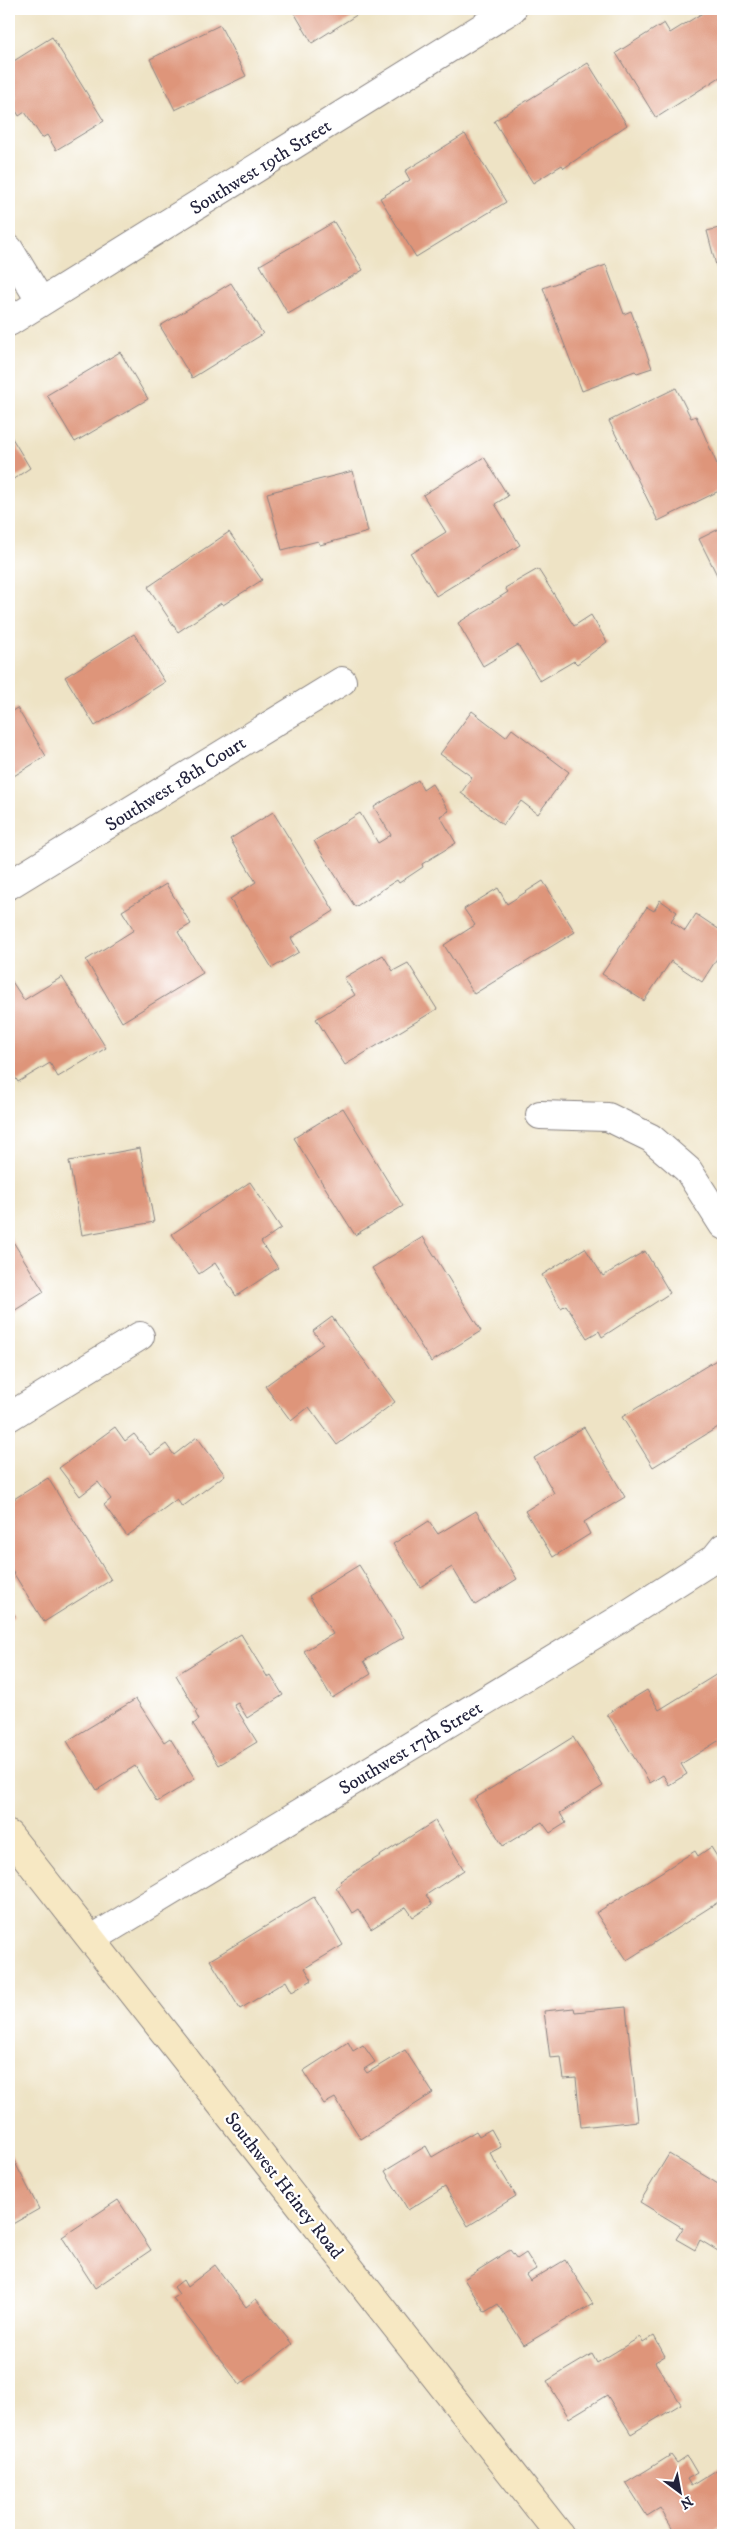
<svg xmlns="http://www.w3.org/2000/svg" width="732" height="2544" font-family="'IM FELL DW Pica',serif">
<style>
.building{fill:#de957a}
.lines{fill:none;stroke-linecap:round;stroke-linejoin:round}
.street-casing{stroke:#888280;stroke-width:30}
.secondary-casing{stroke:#888280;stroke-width:30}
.street{stroke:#fff;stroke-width:28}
.secondary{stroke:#f7e8c3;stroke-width:28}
.labels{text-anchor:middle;stroke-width:4.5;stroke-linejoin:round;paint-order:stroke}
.street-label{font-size:19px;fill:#22223b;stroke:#fff}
</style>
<rect width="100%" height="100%" fill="#fff"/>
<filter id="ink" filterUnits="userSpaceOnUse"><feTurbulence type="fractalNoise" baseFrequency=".02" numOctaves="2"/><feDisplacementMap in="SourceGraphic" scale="10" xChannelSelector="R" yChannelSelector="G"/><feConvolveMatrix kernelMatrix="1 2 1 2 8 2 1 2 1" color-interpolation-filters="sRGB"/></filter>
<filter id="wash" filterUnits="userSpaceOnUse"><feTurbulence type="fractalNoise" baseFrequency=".0096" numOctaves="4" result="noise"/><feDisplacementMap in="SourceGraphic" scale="20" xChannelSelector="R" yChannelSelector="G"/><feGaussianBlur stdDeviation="1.12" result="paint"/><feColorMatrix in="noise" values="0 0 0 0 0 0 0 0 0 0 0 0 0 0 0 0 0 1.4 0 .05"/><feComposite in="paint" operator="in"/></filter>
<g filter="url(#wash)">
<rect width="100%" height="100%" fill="#eee3c5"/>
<g id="blocks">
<path class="building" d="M292 9H366L312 43Z
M709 9H717L723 18V75L656 118 616 53 664 23 670 33Z
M220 25 246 76 175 110 150 59Z
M52 37 104 121 56 150 47 135 42 138 25 112 19 116 10 100 16 97 9 85V77L11 75 9 64Z
M588 63 627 125 564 168 562 165 533 183 494 121Z
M465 134 506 202 416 257 380 198 410 180 405 171Z
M334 222 363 270 288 314 260 265Z
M723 227V292L707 231Z
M606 265 624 314 631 311 652 368 637 373 635 371 582 391 543 288Z
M231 283 263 334 192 378 160 326Z
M120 352 148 399 75 442 47 395Z
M676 388 691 418 696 416 723 478V489L658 521 609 421Z
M9 433 30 468 9 482Z
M484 457 508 496 495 504 520 545 436 596 411 554 446 532 423 495Z
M353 471 368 532 320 545 318 541 282 550 267 493Z
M723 527V582L721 583 699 539Z
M229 532 262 580 223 605 221 603 178 632 148 587Z
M538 569 574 626 591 615 607 642 577 664 574 661 540 681 518 645 483 666 458 623 508 592 505 588Z
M134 634 165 682 95 726 65 677Z
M17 708 46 756 9 779V713Z
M472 711 506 737 512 729 569 772 538 814 521 801 503 825 461 793 472 777 440 754Z
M418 780 423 790 432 784 449 811 440 816 456 843 422 864 423 867 399 883 397 880 355 907 314 841 360 813 378 843 391 835 374 807Z
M273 812 334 911 291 938 299 952 272 968 230 899 256 882 230 839Z
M543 881 575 932 474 994 444 945 475 925 464 909 498 888 507 904Z
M166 884 191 924 178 932 203 973 122 1022 86 960 134 930 122 911Z
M660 900 677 912 671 921 685 931 696 914 723 932V949L702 982 671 961 644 1001 602 974 647 907 654 911Z
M383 955 393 971 408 963 437 1009 345 1065 316 1019 355 995 344 978Z
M62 977 106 1048 58 1077 50 1063 18 1082 9 1067V981L11 980 24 1000Z
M343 1108 403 1206 355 1235 294 1138Z
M140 1148 154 1222 82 1235 69 1161Z
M250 1182 281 1228 261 1242 278 1268 236 1296 215 1263 199 1274 172 1234Z
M9 1235 44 1292 9 1314Z
M423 1237 481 1331 431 1362 372 1268Z
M585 1248 603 1276 645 1251 670 1293 602 1337 599 1331 587 1338 566 1305 561 1308 542 1275Z
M332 1317 395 1402 337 1445 309 1407 291 1421 265 1386 323 1344 313 1331Z
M718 1359 723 1367V1424L653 1467 622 1417Z
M115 1427 125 1441 134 1434 151 1455 166 1444 174 1455 197 1437 225 1475 182 1507 177 1499 127 1536 104 1505 111 1499 98 1482 80 1496 59 1468Z
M584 1427 625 1497 584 1522 590 1534 553 1557 525 1511 554 1493 534 1458Z
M48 1478 111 1580 44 1622 9 1566V1502Z
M476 1511 517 1579 475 1605 452 1567 420 1587 393 1544 429 1521 438 1534Z
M359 1565 404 1637 364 1661 371 1674 332 1698 304 1651 333 1634 309 1596Z
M9 1605 15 1616 9 1620Z
M241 1634 268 1678 271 1676 283 1695 247 1718 238 1703 234 1705 257 1742 219 1765 193 1724 199 1720 195 1712 197 1711 176 1675Z
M722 1671 723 1738 681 1764 687 1774 669 1785 663 1775 650 1783 607 1714 647 1690 659 1710Z
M136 1699 164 1742 170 1738 195 1779 157 1802 135 1766 97 1790 67 1741Z
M573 1737 603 1786 560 1813 566 1823 550 1833 542 1822 503 1846 474 1799Z
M435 1821 464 1870 426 1895 432 1905 413 1917 406 1907 371 1929 358 1909 352 1913 336 1887 342 1883 340 1881Z
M711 1847 723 1866V1899L627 1960 596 1913 695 1851 698 1856Z
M314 1897 343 1945 305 1968 312 1980 292 1992 286 1981 240 2009 210 1960Z
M626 2007 638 2121 581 2127 576 2078 564 2079 561 2057 550 2058 544 2011 574 2008 575 2012Z
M348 2042 353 2051 363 2045 375 2062 364 2069 367 2073 405 2050 433 2093 361 2139 335 2098 324 2104 303 2071Z
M491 2129 501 2147 490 2153 516 2196 468 2226 445 2187 408 2210 385 2171 426 2146 432 2157 476 2131 479 2136Z
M9 2151 39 2209 9 2226Z
M669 2154 723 2187V2254L700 2240 695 2250 676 2239 683 2228 640 2202Z
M118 2200 151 2250 95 2288 62 2237Z
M510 2250 517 2259 526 2253 536 2269 526 2275 530 2281 565 2260 593 2304 524 2345 498 2304 485 2312 464 2279Z
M215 2265 246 2307 256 2299 292 2344 240 2385 173 2298 179 2294 174 2287 183 2280 187 2287Z
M654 2336 665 2356 655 2362 681 2404 631 2434 607 2395 569 2418 547 2381 592 2354 597 2363 640 2337 643 2343Z
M671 2455 677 2463 687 2456 697 2473 687 2479 691 2486 723 2466V2526L709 2535H676L660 2508 647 2516 626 2483Z"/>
</g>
</g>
<g filter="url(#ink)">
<use href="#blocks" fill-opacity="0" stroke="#888280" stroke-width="1"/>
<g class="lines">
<g class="street-casing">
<path id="street" d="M9 249 41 302
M9 322 512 9
M9 885 342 681
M540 1115 608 1117 651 1138 688 1170 723 1225
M9 1417 140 1336
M92 1939 620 1619 715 1558 723 1548"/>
</g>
<g class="secondary-casing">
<path id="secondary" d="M9 1835 560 2535"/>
</g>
<use href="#street" class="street"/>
<use href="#secondary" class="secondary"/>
</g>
</g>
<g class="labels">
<g class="street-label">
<text transform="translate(260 166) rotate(-32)" y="7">Southwest 19th Street</text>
<text transform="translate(175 783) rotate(-32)" y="7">Southwest 18th Court</text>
<text transform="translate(410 1747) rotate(-31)" y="7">Southwest 17th Street</text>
<text transform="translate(285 2185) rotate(52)" y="7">Southwest Heiney Road</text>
</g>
</g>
<rect width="732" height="2544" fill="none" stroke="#fff" stroke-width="30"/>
<g transform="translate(680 2492) rotate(148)" stroke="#ffffff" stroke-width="4" paint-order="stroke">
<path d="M0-4L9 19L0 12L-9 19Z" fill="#22223b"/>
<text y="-8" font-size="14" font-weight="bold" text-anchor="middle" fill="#22223b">N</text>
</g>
</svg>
